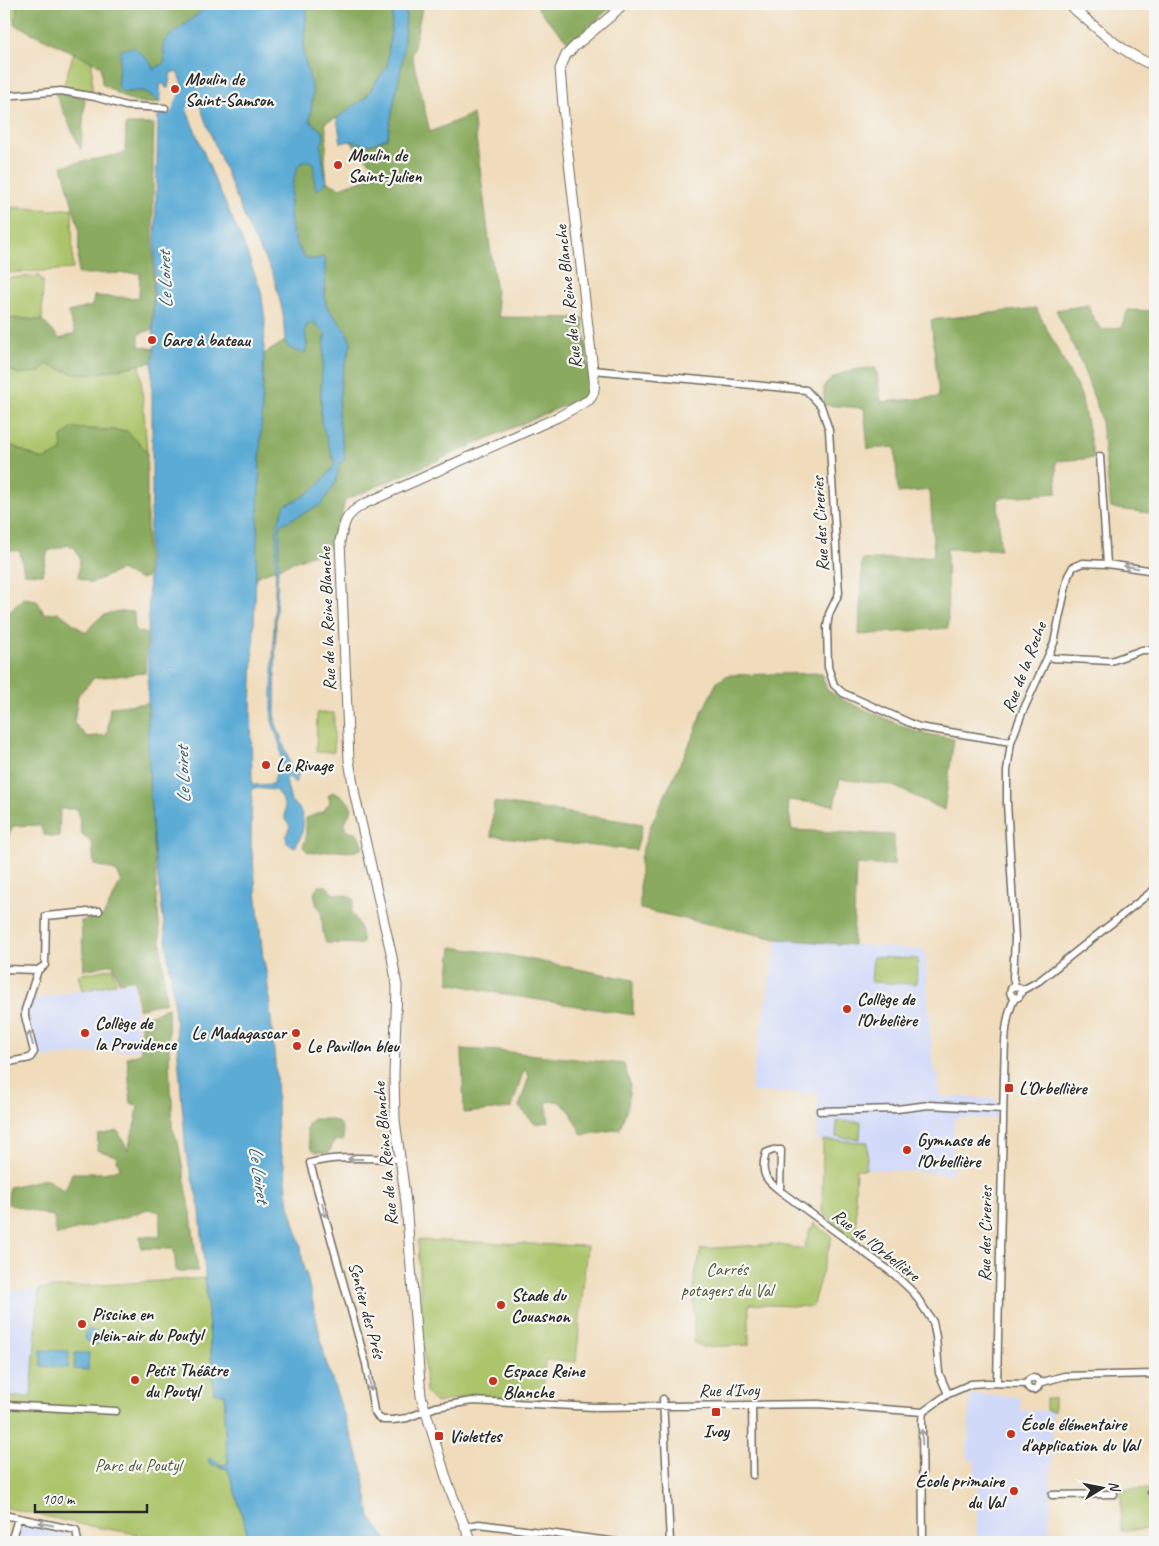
<svg xmlns="http://www.w3.org/2000/svg" width="1159" height="1546" font-family="Caveat,sans-serif">
<style>
.built{fill:#d1d9f9}
.green{fill:#acc46a;stroke:#6c784a}
.forest{fill:#89aa5e;stroke:#5a6a44}
.water{fill:#5babd5;stroke:#436b80}
.lines{fill:none;stroke-linecap:round;stroke-linejoin:round}
.river{stroke:#5babd5;stroke-width:14}
.street-casing{stroke:#70695d;stroke-width:9}
.secondary-casing{stroke:#70695d;stroke-width:11}
.street{stroke:#fff;stroke-width:6}
.secondary{stroke:#fff;stroke-width:9}
.oneway{stroke:#a0a0a0}
.poi-dot{fill:#c8321e;stroke:#f6f6f2;stroke-width:2}
.labels{text-anchor:middle;stroke-width:4.5;stroke-linejoin:round;paint-order:stroke}
.poi-label{font-size:18px;font-weight:bold;fill:#2b2b2b;stroke:#f6f6f2;text-anchor:start}
.street-label{font-size:18px;fill:#2b2b2b;stroke:#f6f6f2}
.park-label{font-size:18px;fill:#52593e;stroke:#f6f6f2}
.water-label{font-size:19px;font-style:italic;fill:#3c5866;stroke:#f6f6f2}
</style>
<rect width="100%" height="100%" fill="#f6f6f2"/>
<filter id="ink" filterUnits="userSpaceOnUse"><feTurbulence type="fractalNoise" baseFrequency=".02" numOctaves="2"/><feDisplacementMap in="SourceGraphic" scale="10" xChannelSelector="R" yChannelSelector="G"/><feConvolveMatrix kernelMatrix="1 2 1 2 8 2 1 2 1" color-interpolation-filters="sRGB"/></filter>
<filter id="wash" filterUnits="userSpaceOnUse"><feTurbulence type="fractalNoise" baseFrequency=".0096" numOctaves="4" result="noise"/><feDisplacementMap in="SourceGraphic" scale="20" xChannelSelector="R" yChannelSelector="G"/><feGaussianBlur stdDeviation="1.12" result="paint"/><feColorMatrix in="noise" values="0 0 0 0 0 0 0 0 0 0 0 0 0 0 0 0 0 1.4 0 .05"/><feComposite in="paint" operator="in"/></filter>
<g filter="url(#wash)">
<rect width="100%" height="100%" fill="#f0dcbb"/>
<path class="built" d="M777 939 925 950 933 1068 939 1075V1096L997 1099V1119L954 1118 952 1174 866 1169 868 1142 816 1140 818 1094 751 1092V1087Z
M133 981 140 1049 40 1058 28 1017 27 1008 30 1000Z
M39 1289 31 1398 4 1397V1291Z
M970 1394 1020 1397V1410L1053 1411 1049 1542H976L978 1481 974 1480 975 1461 967 1460Z
M19 1521 64 1533 70 1536 73 1542H13Z"/>
<path class="green" d="M4 4H199L92 56V93L63 88 75 49 9 17H4Z
M4 174H8V207L53 210 72 208 73 269 7 273 4 208Z
M39 276 43 281 42 320 4 318V278Z
M46 364 71 373 94 374 140 364 147 451 127 431 72 428 63 451 43 460 4 442V367L18 374Z
M317 713H334V752H316Z
M873 957 918 959 916 984 871 982Z
M113 968 116 983 82 991 78 975Z
M837 1121 861 1122 860 1139 836 1137Z
M823 1140 868 1142 866 1169H856L855 1199H856L857 1241 822 1212Z
M814 1223 832 1237 812 1307 749 1304V1345L702 1347 694 1342V1279L701 1249 774 1244 804 1249 810 1229H812Z
M418 1240 587 1246 576 1362 545 1360 543 1399 471 1396 436 1403 426 1393Z
M205 1278 214 1393 225 1394 224 1420 228 1464 221 1465 212 1458 221 1468 228 1469 250 1542H184L84 1525 4 1507V1397H31L39 1289Z
M1046 1398H1054V1411L1046 1410Z
M1121 1489H1150L1151 1522 1149 1523V1529L1121 1531Z"/>
<path class="forest" d="M17 4H207L206 8 167 38 164 44 165 62 123 92 144 91 161 102C132 106 126 98 102 84L101 66 13 24 17 14Z
M307 4H394L387 66 366 97 337 118 325 122 327 137 325 160 327 182 340 188 367 178 375 167 350 141 369 145 387 138 402 63 407 4H423L412 55 430 132 473 114 499 317 583 318 591 394 345 500 335 546 255 577 264 354 285 341 288 347 308 345 304 331 307 325 314 322 325 334 321 388V422L345 460 338 415 341 379 351 343 346 331 327 307 325 299V257C319 258 312 261 306 258 301 255 298 247 296 242 286 217 289 190 298 166L306 160 313 163 326 183 321 146 323 132 310 121 313 92 303 53Z
M538 4H615L569 43 538 9Z
M55 93H63L85 98 81 150Z
M126 124H154L153 165V329L139 334V346L155 349 152 362 94 374 71 373 46 364 41 372 18 374 4 367V318L42 320 60 339 75 333 68 312 92 306 94 296 139 298 140 273 78 274 79 229 62 166 125 153Z
M1088 305 1094 320 1103 330 1121 327 1128 310 1155 311V514L1111 508 1100 414 1080 360 1056 310Z
M1036 308 1081 395 1094 458 1056 461 1057 493 998 498 1000 549H947L948 628 859 635 862 560 934 556 930 490 898 493 895 447 868 449 864 408 824 405V386C839 370 855 369 876 368L881 402 939 397 931 320Z
M72 428 127 431 147 451V577L139 579 120 570 91 583 78 577 80 559 75 548 68 545 48 551 42 574 24 573 20 551 4 550V442L43 460 62 451 61 438Z
M23 598 37 600 44 614 58 612 86 633C101 613 109 610 134 612L135 631 147 634 145 673 94 678 78 695 74 723 87 737 107 735 110 707 148 703C148 803 157 902 166 1002L138 1009 135 979 119 982 113 964 84 970 81 921 103 916 115 894 121 880 117 872 108 868 94 865 92 843 81 833 78 809H60L59 837 44 835 40 825 13 826 8 838H4V618Z
M821 673 827 690 845 701 917 732 954 739 944 810 891 785 840 779 834 805 787 800 792 830 894 835V865H856L853 945 777 939 640 909V858L650 827 695 732 702 712 717 682 728 675Z
M332 792C342 796 348 799 352 809L344 824 347 830 357 833 363 844 362 848C353 855 340 850 329 851 321 852 316 854 308 852L303 847 306 839V818L323 812 330 802 328 796Z
M494 802 643 824 636 850 491 836Z
M318 886H327C334 898 336 892 346 895 349 896 352 898 354 900L351 912C357 919 364 935 362 944L326 943 323 933 321 909 317 906 314 893Z
M452 947 508 955 633 980V1015L508 995 448 983Z
M168 1008 170 1088 172 1096V1127L178 1142 191 1214 198 1271H176L174 1249 141 1248 140 1236 160 1237V1212L148 1209 123 1218 56 1235 54 1217 8 1204 9 1187 46 1179 65 1191 72 1173H105L120 1168 116 1156 97 1150 98 1135 118 1131 128 1150 136 1119 138 1106 131 1103 127 1057 141 1053V1024L150 1015Z
M462 1049 499 1051 624 1064 630 1084 628 1105 620 1129 582 1135 570 1111 558 1101 546 1102 549 1122 535 1124 519 1107 529 1076 525 1069 521 1078 512 1108 464 1113Z
M313 1119C330 1119 345 1117 343 1140L334 1141 329 1153 316 1152 311 1149C309 1139 302 1126 313 1119Z"/>
<path class="water" d="M207 4H307L303 53 313 92 310 121 323 132 324 137 321 146 326 183 316 191 313 163 306 160 298 166C289 190 286 217 296 242 298 247 301 255 306 258 312 261 319 258 325 257V300L327 307 346 331 351 343 341 379 338 415 345 460 339 464 336 482 322 504 280 525 276 614 275 721 288 756 290 768 299 774 295 783 288 776 286 781 291 802C308 810 305 834 295 847L287 843 286 836 290 826 285 819V809L282 798 275 790 252 788 251 842 263 958 267 976 276 1073 278 1139 284 1164 289 1205 301 1246 304 1271 306 1272 326 1362 362 1467 370 1517 388 1542H250L228 1469 210 1464 208 1459 212 1458 221 1465 228 1464 224 1420 225 1394 214 1393 200 1210 186 1153 173 993 154 849 150 795 148 745V646L149 535 152 499V362L155 345 153 329 158 115 187 111 214 178 242 240 261 291 265 320 251 711 252 785 273 784 276 773 282 766 280 746 272 721V694L277 525 285 505C307 498 322 483 335 464L321 422V388L325 334 314 322 307 325C302 336 310 340 305 353L296 351 288 347 285 341 283 313 273 274 250 231 205 120 192 82 183 85 177 72H171L168 88H166L164 84H160L161 102 144 91 123 92 117 86 121 50 134 47 151 63 153 70 165 62 163 44 167 38 206 8Z
M394 4H407L402 63 387 138 369 145 350 141 341 143 337 118 366 97 387 66Z
M90 1329 96 1332 99 1341 98 1344 93 1345 90 1341 89 1343 84 1338 85 1332Z
M41 1350 69 1351 68 1368 41 1366Z
M75 1353H89L88 1370 74 1369Z"/>
<g class="lines">
<path class="river" d="M178 131 177 116 198 66"/>
</g>
</g>
<g filter="url(#ink)">
<g class="lines">
<g class="street-casing">
<path id="street" d="M4 96 61 91 95 97 126 106 165 108
M593 370 806 390 821 406 829 430 839 593 829 614 827 627 828 667 834 685 843 693 919 727 1011 742
M1100 456 1107 564
M1049 656 1052 658 1111 661 1142 650H1155
M4 969 38 970
M1015 986 1013 978 1015 939 1007 803V771L1011 742 1022 713 1054 643 1068 576 1073 567 1083 563 1107 564 1155 571
M1015 986C1011 987 1009 991 1011 995L1015 998
M1021 991 1039 981 1155 889
M4 1063 30 1058 34 1052 25 1016V1010L38 970 45 965 46 916 99 911
M820 1111 897 1109 929 1105 1003 1109
M400 1159C371 1159 339 1155 310 1163L366 1364 374 1411 378 1417 383 1420H393L407 1418 436 1407 472 1401 595 1407 818 1404 923 1412 948 1394 971 1384 987 1383 1027 1384
M780 1191 781 1150H773L766 1153C759 1175 767 1181 783 1193L894 1274 914 1293 933 1322 936 1337 939 1373 948 1394
M1027 1384a6 6 0 1 1 12 0a6 6 0 1 1-12 0Z
M997 1383 1004 1077C1005 1053 1003 1019 1015 998L1019 997 1021 993 1020 988 1015 986
M1039 1383 1064 1376 1155 1374
M663 1399 670 1542
M4 1405 116 1411
M752 1405 753 1475
M1151 1492H1155
M1052 1495 1114 1494
M4 1515 76 1530 78 1542
M464 1527 479 1524 617 1542
M11 1542 18 1518
M923 1542 922 1421 923 1412"/>
</g>
<g class="secondary-casing">
<path id="secondary" d="M1068 4C1095 26 1121 53 1155 66
M471 1542 448 1484 421 1396 406 1203 395 1120 394 1075 397 986 392 957 355 796 349 760 340 541C345 520 345 515 364 504L558 417 589 400C597 392 594 380 593 370L565 128 560 69 566 55 575 46 611 16 623 4"/>
</g>
<use href="#street" class="street"/>
<use href="#secondary" class="secondary"/>
</g>
<defs><path id="oneway-shaft" d="M-6 0H5M1.5-3L5.5 0L1.5 3" fill="none" stroke-width="1.6" stroke-linecap="round" stroke-linejoin="round" transform="scale(1.25)"/></defs>
<g class="oneway">
<use href="#oneway-shaft" transform="translate(1131 567) rotate(-171)"/>
<use href="#oneway-shaft" transform="translate(31 1038) rotate(-105)"/>
<use href="#oneway-shaft" transform="translate(355 1159) rotate(-180)"/>
<use href="#oneway-shaft" transform="translate(324 1210) rotate(74)"/>
<use href="#oneway-shaft" transform="translate(370 1384) rotate(80)"/>
<use href="#oneway-shaft" transform="translate(922 1437) rotate(-92)"/>
<use href="#oneway-shaft" transform="translate(46 1524) rotate(-168)"/>
</g>
</g>
<g class="poi-dot">
<circle cx="175" cy="89" r="5"/>
<circle cx="338" cy="165" r="5"/>
<circle cx="152" cy="340" r="5"/>
<circle cx="266" cy="765" r="5"/>
<circle cx="847" cy="1009" r="5"/>
<circle cx="85" cy="1033" r="5"/>
<circle cx="296" cy="1033" r="5"/>
<circle cx="297" cy="1046" r="5"/>
<rect x="1004" y="1083" width="10" height="10" rx="2.5"/>
<circle cx="907" cy="1150" r="5"/>
<circle cx="501" cy="1305" r="5"/>
<circle cx="82" cy="1324" r="5"/>
<circle cx="135" cy="1380" r="5"/>
<circle cx="493" cy="1381" r="5"/>
<rect x="711" y="1407" width="10" height="10" rx="2.5"/>
<circle cx="1011" cy="1434" r="5"/>
<rect x="434" y="1431" width="10" height="10" rx="2.5"/>
<circle cx="1014" cy="1491" r="5"/>
</g>
<g class="labels">
<g class="poi-label">
<text x="185" y="85">Moulin de<tspan x="185" dy="21">Saint-Samson</tspan></text>
<text x="348" y="161">Moulin de<tspan x="348" dy="21">Saint-Julien</tspan></text>
<text x="162" y="346">Gare à bateau</text>
<text x="276" y="771">Le Rivage</text>
<text x="857" y="1005">Collège de<tspan x="857" dy="21">l'Orbelière</tspan></text>
<text x="95" y="1029">Collège de<tspan x="95" dy="21">la Providence</tspan></text>
<text x="286" y="1039" text-anchor="end">Le Madagascar</text>
<text x="307" y="1052">Le Pavillon bleu</text>
<text x="1019" y="1094">L'Orbellière</text>
<text x="917" y="1146">Gymnase de<tspan x="917" dy="21">l'Orbellière</tspan></text>
<text x="511" y="1301">Stade du<tspan x="511" dy="21">Couasnon</tspan></text>
<text x="92" y="1320">Piscine en<tspan x="92" dy="21">plein-air du Poutyl</tspan></text>
<text x="145" y="1376">Petit Théâtre<tspan x="145" dy="21">du Poutyl</tspan></text>
<text x="503" y="1377">Espace Reine<tspan x="503" dy="21">Blanche</tspan></text>
<text x="1021" y="1430">École élémentaire<tspan x="1021" dy="21">d'application du Val</tspan></text>
<text x="716" y="1437" text-anchor="middle">Ivoy</text>
<text x="449" y="1442">Violettes</text>
<text x="1004" y="1487" text-anchor="end">École primaire<tspan x="1004" dy="21">du Val</tspan></text>
</g>
<g class="street-label">
<text transform="translate(568 297) rotate(-96)" y="6">Rue de la Reine Blanche</text>
<text transform="translate(820 524) rotate(-93)" y="6">Rue des Cireries</text>
<text transform="translate(327 619) rotate(-92)" y="6">Rue de la Reine Blanche</text>
<text transform="translate(1024 667) rotate(-69)" y="6">Rue de la Roche</text>
<text transform="translate(385 1154) rotate(-95)" y="6">Rue de la Reine Blanche</text>
<text transform="translate(985 1234) rotate(-89)" y="6">Rue des Cireries</text>
<text transform="translate(876 1245) rotate(38)" y="6">Rue de l'Orbellière</text>
<text transform="translate(367 1310) rotate(75)" y="6">Sentier des Prés</text>
<text transform="translate(729 1390) rotate(-1)" y="6">Rue d'Ivoy</text>
</g>
<g class="park-label">
<text x="727" y="1275">Carrés<tspan x="727" dy="21">potagers du Val</tspan></text>
<text x="138" y="1471">Parc du Poutyl</text>
</g>
<g class="water-label">
<text transform="translate(164 280) rotate(-92)" y="7">Le Loiret</text>
<text transform="translate(182 775) rotate(-92)" y="7">Le Loiret</text>
<text transform="translate(260 1174) rotate(82)" y="7">Le Loiret</text>
</g>
</g>
<rect width="1159" height="1546" fill="none" stroke="#f6f6f2" stroke-width="20"/>
<g transform="translate(1102 1488) rotate(80)" stroke="#f6f6f2" stroke-width="4" paint-order="stroke">
<path d="M0-4L9 19L0 12L-9 19Z" fill="#2b2b2b"/>
<text y="-8" font-size="14" font-weight="bold" text-anchor="middle" fill="#2b2b2b">N</text>
</g>
<path d="M35 1504v8h112v-8" fill="none" stroke="#2b2b2b" stroke-width="2.5"/>
<text x="42" y="1504" font-size="15" fill="#2b2b2b" stroke="#f6f6f2" stroke-width="4" paint-order="stroke">100 m</text>
</svg>
